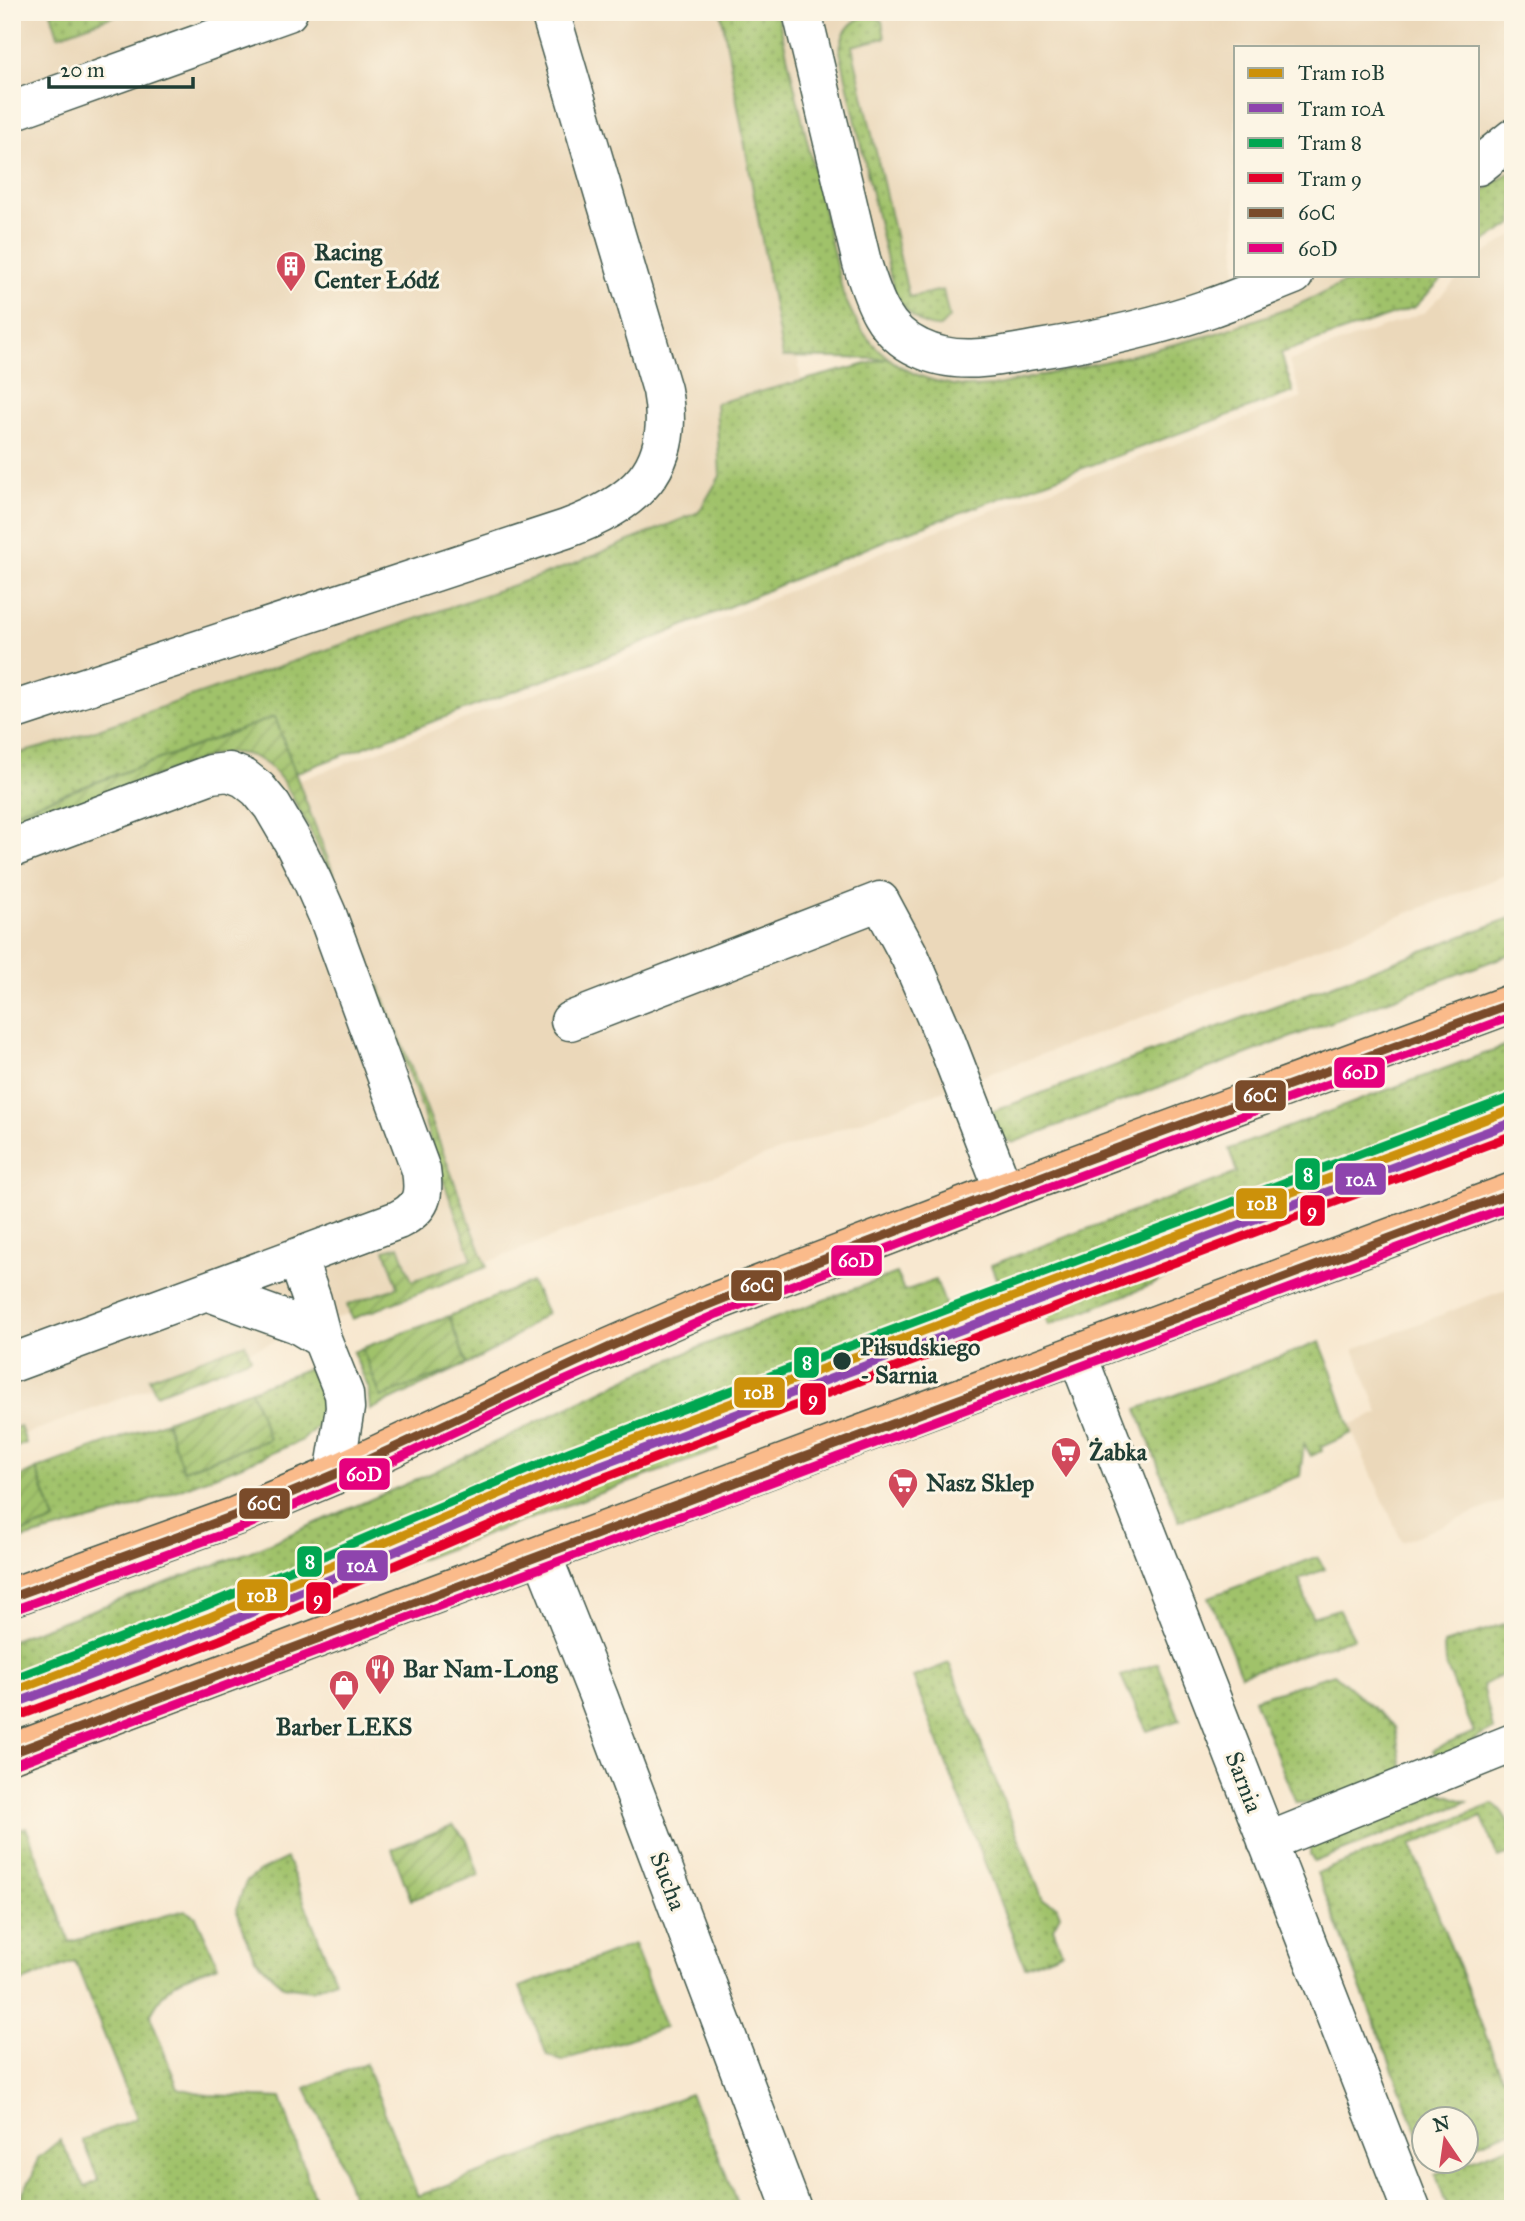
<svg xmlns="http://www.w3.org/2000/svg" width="1525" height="2221" font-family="'IM FELL Great Primer',serif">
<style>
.built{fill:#ebd8ba}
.grass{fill:url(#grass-dots);stroke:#608050;stroke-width:2}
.garden{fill:url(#garden-furrows);stroke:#608050;stroke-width:2}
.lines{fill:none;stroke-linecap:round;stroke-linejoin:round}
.minor-casing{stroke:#40574b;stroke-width:41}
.major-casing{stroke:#40574b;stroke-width:41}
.minor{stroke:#fff;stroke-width:38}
.major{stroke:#fabb8b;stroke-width:38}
.bus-1-casing{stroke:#fcf5e5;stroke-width:14}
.bus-2-casing{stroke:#fcf5e5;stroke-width:14}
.bus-1{stroke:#7a4b2a;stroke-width:9}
.bus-2{stroke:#e5007d;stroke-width:9}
.tram-1-casing{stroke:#fcf5e5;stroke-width:14}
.tram-2-casing{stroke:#fcf5e5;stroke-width:14}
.tram-3-casing{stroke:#fcf5e5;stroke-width:14}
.tram-4-casing{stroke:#fcf5e5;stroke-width:14}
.tram-1{stroke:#cc910a;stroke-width:9}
.tram-2{stroke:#8e44ad;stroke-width:9}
.tram-3{stroke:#00a651;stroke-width:9}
.tram-4{stroke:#e4002b;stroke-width:9}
.stop-dot{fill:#1f3d34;stroke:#fcf5e5;stroke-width:2.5}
.labels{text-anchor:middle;stroke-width:6;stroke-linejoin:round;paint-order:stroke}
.poi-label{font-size:24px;font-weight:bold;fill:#1f3d34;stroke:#fcf5e5;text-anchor:start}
.stop-label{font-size:24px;font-weight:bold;fill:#1f3d34;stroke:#fcf5e5;text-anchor:start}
.street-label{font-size:24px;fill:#1f3d34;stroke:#fcf5e5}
.line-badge{stroke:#fcf5e5;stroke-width:2.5}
.badge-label{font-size:19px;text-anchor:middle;font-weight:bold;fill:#fff}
</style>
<defs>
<pattern id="grass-dots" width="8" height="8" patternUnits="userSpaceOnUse" patternTransform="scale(1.75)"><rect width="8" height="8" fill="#a0c26b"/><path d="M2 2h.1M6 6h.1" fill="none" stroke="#829f59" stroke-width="1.8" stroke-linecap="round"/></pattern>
<pattern id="garden-furrows" width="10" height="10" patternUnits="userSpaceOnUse" patternTransform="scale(1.75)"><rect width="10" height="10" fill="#a0c26b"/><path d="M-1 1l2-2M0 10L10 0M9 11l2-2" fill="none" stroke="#829f59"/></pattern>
</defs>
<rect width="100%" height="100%" fill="#fcf5e5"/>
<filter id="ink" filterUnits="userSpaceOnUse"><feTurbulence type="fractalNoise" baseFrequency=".0143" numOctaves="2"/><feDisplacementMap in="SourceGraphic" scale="14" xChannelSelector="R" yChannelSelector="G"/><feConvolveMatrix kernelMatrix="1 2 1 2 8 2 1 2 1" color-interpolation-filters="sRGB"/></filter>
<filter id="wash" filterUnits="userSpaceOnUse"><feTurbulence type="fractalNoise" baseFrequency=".00686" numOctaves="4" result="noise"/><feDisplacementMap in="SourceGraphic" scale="28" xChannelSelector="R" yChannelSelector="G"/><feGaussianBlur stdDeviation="1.57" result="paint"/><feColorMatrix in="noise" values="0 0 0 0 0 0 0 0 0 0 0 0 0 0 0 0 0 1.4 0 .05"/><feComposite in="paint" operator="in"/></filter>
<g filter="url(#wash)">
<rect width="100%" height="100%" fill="#f8e8d0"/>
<path class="built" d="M12 12H730L797 354 830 563 641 644 295 773 298 781 634 656 905 542 1302 398 1289 361 1425 312 1461 275H1478V258L1513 235V872L1140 1018 741 1165 485 1263 12 1439Z
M777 12H1513V170L1478 195V47H1236V275H1358L1338 286 1293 307 1211 335 1112 360 993 386 973 388 946 385 925 378 890 358 875 347 851 311 843 294Z
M1512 1287 1513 1497 1402 1542 1349 1425 1379 1413 1354 1349Z"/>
<path class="grass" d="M51 12H125L58 36Z
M721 12H777L843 294C851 312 860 331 874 345 904 377 950 390 993 386L1112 360 1211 335 1293 307 1338 286 1358 275H1446L1415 307 1281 353 1293 392 893 537 641 644 295 773 275 717 12 813V755L61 742 574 564 699 512 720 476 716 403 886 359 783 357Z
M867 15H873L882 21 885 38 852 46 909 297 943 290 949 318 940 327C920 329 903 308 894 292L840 51C841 33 850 21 867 15Z
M1513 170V224L1478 245V195Z
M1513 917V953L1012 1143 999 1136 991 1112Z
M1513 1043V1131L1351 1191 1286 1220 1149 1286 1049 1325 1041 1307 1011 1318 991 1265 1237 1173 1229 1149Z
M897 1273 904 1291 936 1280 954 1328 707 1423 718 1450 499 1530 12 1713V1640L249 1552 434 1472 634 1375 724 1337Z
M531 1282 547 1313 501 1346 467 1364 370 1410 368 1387 353 1352 362 1348 381 1397 467 1364 449 1316Z
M1320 1342 1331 1370 1352 1433 1321 1447 1322 1451 1311 1456 1304 1444 1300 1476 1179 1521 1137 1409Z
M309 1368 321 1396 322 1408 318 1425 303 1440 235 1468 115 1514 12 1542V1536L55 1521 36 1469 166 1421 184 1470 268 1440 251 1390Z
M1317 1557 1325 1569 1299 1579 1312 1617 1339 1609 1354 1638 1241 1675 1209 1597Z
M1504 1624 1513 1643V1669L1483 1685 1493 1729 1438 1760 1433 1750 1474 1732 1445 1663 1444 1644Z
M949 1663 1043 1900 1056 1905 1060 1915 1053 1928 1062 1952 1025 1967 913 1677Z
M1158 1663 1180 1720 1147 1731 1121 1676Z
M1334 1674 1395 1727 1403 1773 1326 1802 1296 1803 1254 1699Z
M1438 1792 1467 1802 1314 1862 1310 1855V1845Z
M1493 1804C1508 1812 1513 1836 1513 1853L1498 1858 1482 1817 1411 1845 1502 2077 1513 2074V2130L1466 2148V2120H1424L1423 2148 1317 1873Z
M26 1827 70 1942 185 1910 196 1917 218 1965C181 1979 170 1978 150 2015L178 2088 208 2095 281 2098 318 2209H23L21 2195 32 2177 38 2158 60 2140 85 2186 99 2181 82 2140 137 2118 75 1961 19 1983 12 1978V1832Z
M287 1858 335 1980 312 1990 283 1986 254 1957 236 1909 246 1882 260 1871Z
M634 1944 665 2027 561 2061 547 2055 520 1987Z
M365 2063 418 2196 690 2094 719 2156 739 2209H356L335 2147 305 2088Z
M1513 2144V2209H1448L1435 2174Z"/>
<path class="garden" d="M275 717C309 814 347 909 386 1004 421 1091 453 1180 487 1267L352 1319 347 1305 398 1287 385 1250 399 1246 412 1281 472 1259 432 1149 422 1109 388 1017 379 1002C354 937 333 869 298 808 289 791 280 772 263 762 247 751 230 752 212 755L12 829V813Z
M449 1316 467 1364 381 1397 362 1348Z
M245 1343 251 1358 156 1394 149 1378Z
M251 1390 269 1439 183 1470 166 1421Z
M20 1426 26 1443 12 1449V1429Z
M36 1469 55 1521 12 1536V1481Z
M453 1825 467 1840 479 1875 411 1900 392 1849Z"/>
</g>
<g filter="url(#ink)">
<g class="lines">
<g class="minor-casing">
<path id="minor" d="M802 12 862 263C873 298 883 332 919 348 957 367 999 356 1039 349 1096 340 1156 327 1210 308 1239 298 1266 286 1294 275
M12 111 288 12
M1478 166 1513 138
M12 711 566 529C634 504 677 469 662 390L550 12
M12 848 211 774 229 772 244 778 258 789 272 806 293 842 312 880 327 914 421 1170C425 1196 422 1208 398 1220L12 1363
M570 1021 880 901 910 957 943 1033 1004 1191
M297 1258 312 1300 322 1339 344 1394 345 1408 334 1475
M206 1291 297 1324 322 1339
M1077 1354 1411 2209
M542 1555 599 1698 792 2209
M1267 1842 1513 1743"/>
</g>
<g class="major-casing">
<path id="major" d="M12 1597 236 1516 334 1475 547 1375 712 1303 1004 1191 1513 1003
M12 1753 849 1439 1513 1192"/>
</g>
<use href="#minor" class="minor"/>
<use href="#major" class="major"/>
<g class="bus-1-casing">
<path id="bus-1" d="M12 1597C119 1558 227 1521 331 1476 460 1420 584 1354 715 1302 979 1197 1246 1101 1513 1003
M12 1753 1513 1192"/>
</g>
<g class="bus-2-casing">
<path id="bus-2" d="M16 1609 240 1528 339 1486 552 1386 717 1314 1008 1202 1513 1016
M16 1764 1513 1205"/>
</g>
<use href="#bus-1" class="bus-1"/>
<use href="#bus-2" class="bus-2"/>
<g class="tram-1-casing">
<path id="tram-1" d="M12 1692 210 1617 575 1462 1513 1109"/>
</g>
<g class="tram-2-casing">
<path id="tram-2" d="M16 1703 215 1628 580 1473 1513 1122"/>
</g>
<g class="tram-3-casing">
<path id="tram-3" d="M12 1679 205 1606 571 1451 1509 1098"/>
</g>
<g class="tram-4-casing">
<path id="tram-4" d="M21 1715 220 1640 584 1485 1513 1135"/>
</g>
<use href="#tram-1" class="tram-1"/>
<use href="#tram-2" class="tram-2"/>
<use href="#tram-3" class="tram-3"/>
<use href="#tram-4" class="tram-4"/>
</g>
</g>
<defs>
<g id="building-pin" transform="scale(1.575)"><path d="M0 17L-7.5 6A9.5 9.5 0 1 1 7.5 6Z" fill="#d1495b" stroke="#fcf5e5"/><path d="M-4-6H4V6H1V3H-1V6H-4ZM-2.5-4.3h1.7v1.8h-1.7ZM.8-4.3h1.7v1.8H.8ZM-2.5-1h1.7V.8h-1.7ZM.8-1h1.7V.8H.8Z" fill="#fff"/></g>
<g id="supermarket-pin" transform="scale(1.575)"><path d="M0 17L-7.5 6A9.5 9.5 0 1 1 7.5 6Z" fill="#d1495b" stroke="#fcf5e5"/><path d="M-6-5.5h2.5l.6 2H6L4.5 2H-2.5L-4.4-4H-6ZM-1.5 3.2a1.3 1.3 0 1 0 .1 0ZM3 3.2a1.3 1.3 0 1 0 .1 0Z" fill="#fff"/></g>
<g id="restaurant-pin" transform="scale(1.575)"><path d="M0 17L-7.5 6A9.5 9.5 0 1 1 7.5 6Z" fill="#d1495b" stroke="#fcf5e5"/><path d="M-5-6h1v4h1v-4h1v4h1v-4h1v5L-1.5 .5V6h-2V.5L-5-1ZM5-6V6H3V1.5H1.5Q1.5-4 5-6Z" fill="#fff"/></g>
<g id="shop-pin" transform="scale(1.575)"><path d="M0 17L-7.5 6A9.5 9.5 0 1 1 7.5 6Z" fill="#d1495b" stroke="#fcf5e5"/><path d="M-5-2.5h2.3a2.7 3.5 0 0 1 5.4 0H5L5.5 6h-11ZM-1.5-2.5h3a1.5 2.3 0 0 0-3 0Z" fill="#fff"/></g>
</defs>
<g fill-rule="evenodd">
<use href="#building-pin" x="291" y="266"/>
<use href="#supermarket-pin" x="1066" y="1452"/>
<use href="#supermarket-pin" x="903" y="1483"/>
<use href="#restaurant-pin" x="380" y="1669"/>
<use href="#shop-pin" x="344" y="1685"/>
</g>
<circle class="stop-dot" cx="842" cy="1361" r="10"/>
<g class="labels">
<g class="poi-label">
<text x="314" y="260">Racing<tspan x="314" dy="28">Center Łódź</tspan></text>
<text x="1089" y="1460">Żabka</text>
<text x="926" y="1491">Nasz Sklep</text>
<text x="403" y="1677">Bar Nam-Long</text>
<text x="344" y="1735" text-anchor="middle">Barber LEKS</text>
</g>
<g class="stop-label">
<text x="860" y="1355">Piłsudskiego<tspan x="860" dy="28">- Sarnia</tspan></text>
</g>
<g class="street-label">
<text transform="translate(1244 1782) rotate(69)" y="8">Sarnia</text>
<text transform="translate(668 1881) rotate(69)" y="8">Sucha</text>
</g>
</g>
<g class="line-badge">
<rect x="1333" y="1056" width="53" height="33" rx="7" fill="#e5007d"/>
<rect x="1234" y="1079" width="53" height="33" rx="7" fill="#7a4b2a"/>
<rect x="1294" y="1157" width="27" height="34" rx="7" fill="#00a651"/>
<rect x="1334" y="1162" width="53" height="34" rx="7" fill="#8e44ad"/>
<rect x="1235" y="1187" width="53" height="33" rx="7" fill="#cc910a"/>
<rect x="1299" y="1194" width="27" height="33" rx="7" fill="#e4002b"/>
<rect x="830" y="1244" width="53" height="33" rx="7" fill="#e5007d"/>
<rect x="730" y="1269" width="53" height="33" rx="7" fill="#7a4b2a"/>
<rect x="793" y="1346" width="27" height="33" rx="7" fill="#00a651"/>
<rect x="733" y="1376" width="53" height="33" rx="7" fill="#cc910a"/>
<rect x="799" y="1382" width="28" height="34" rx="7" fill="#e4002b"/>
<rect x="338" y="1457" width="53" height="34" rx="7" fill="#e5007d"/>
<rect x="238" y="1487" width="53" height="33" rx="7" fill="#7a4b2a"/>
<rect x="296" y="1545" width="27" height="33" rx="7" fill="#00a651"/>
<rect x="336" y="1549" width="53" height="33" rx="7" fill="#8e44ad"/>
<rect x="236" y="1578" width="53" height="34" rx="7" fill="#cc910a"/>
<rect x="305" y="1581" width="27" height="34" rx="7" fill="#e4002b"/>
</g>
<g class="badge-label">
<text x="1360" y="1079">60D</text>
<text x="1260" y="1102">60C</text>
<text x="1308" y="1181">8</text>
<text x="1361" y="1186">10A</text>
<text x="1262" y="1210">10B</text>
<text x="1312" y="1217">9</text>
<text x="856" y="1267">60D</text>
<text x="757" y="1292">60C</text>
<text x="807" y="1369">8</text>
<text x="759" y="1399">10B</text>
<text x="813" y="1405">9</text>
<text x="364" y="1481">60D</text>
<text x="264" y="1510">60C</text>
<text x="310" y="1568">8</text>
<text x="362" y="1572">10A</text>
<text x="262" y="1602">10B</text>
<text x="318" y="1605">9</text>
</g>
<rect width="1525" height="2221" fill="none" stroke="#fcf5e5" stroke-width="42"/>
<rect x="1234" y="46" width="245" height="231" fill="#fcf5e5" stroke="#a4ab9e" stroke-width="2"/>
<rect x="1248" y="68" width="35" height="10" fill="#cc910a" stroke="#a4ab9e" stroke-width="2"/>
<text x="1298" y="80" font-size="21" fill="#1f3d34">Tram 10B</text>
<rect x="1248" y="103" width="35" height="10" fill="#8e44ad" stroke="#a4ab9e" stroke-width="2"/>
<text x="1298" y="116" font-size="21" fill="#1f3d34">Tram 10A</text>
<rect x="1248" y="138" width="35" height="10" fill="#00a651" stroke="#a4ab9e" stroke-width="2"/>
<text x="1298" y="150" font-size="21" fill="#1f3d34">Tram 8</text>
<rect x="1248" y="173" width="35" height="10" fill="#e4002b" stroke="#a4ab9e" stroke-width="2"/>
<text x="1298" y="186" font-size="21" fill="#1f3d34">Tram 9</text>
<rect x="1248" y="208" width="35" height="10" fill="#7a4b2a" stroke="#a4ab9e" stroke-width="2"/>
<text x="1298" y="220" font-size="21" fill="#1f3d34">60C</text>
<rect x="1248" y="243" width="35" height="10" fill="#e5007d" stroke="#a4ab9e" stroke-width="2"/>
<text x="1298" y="256" font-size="21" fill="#1f3d34">60D</text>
<g transform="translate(1445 2140) rotate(347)"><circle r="33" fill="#fcf5e5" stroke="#a4ab9e" stroke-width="2"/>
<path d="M0-5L12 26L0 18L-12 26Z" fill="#d1495b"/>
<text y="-10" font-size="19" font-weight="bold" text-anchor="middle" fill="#1f3d34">N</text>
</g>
<path d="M49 77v10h144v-10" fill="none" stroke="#1f3d34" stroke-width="3.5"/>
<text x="60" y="77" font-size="21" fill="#1f3d34" stroke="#fcf5e5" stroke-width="5" paint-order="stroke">20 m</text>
</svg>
